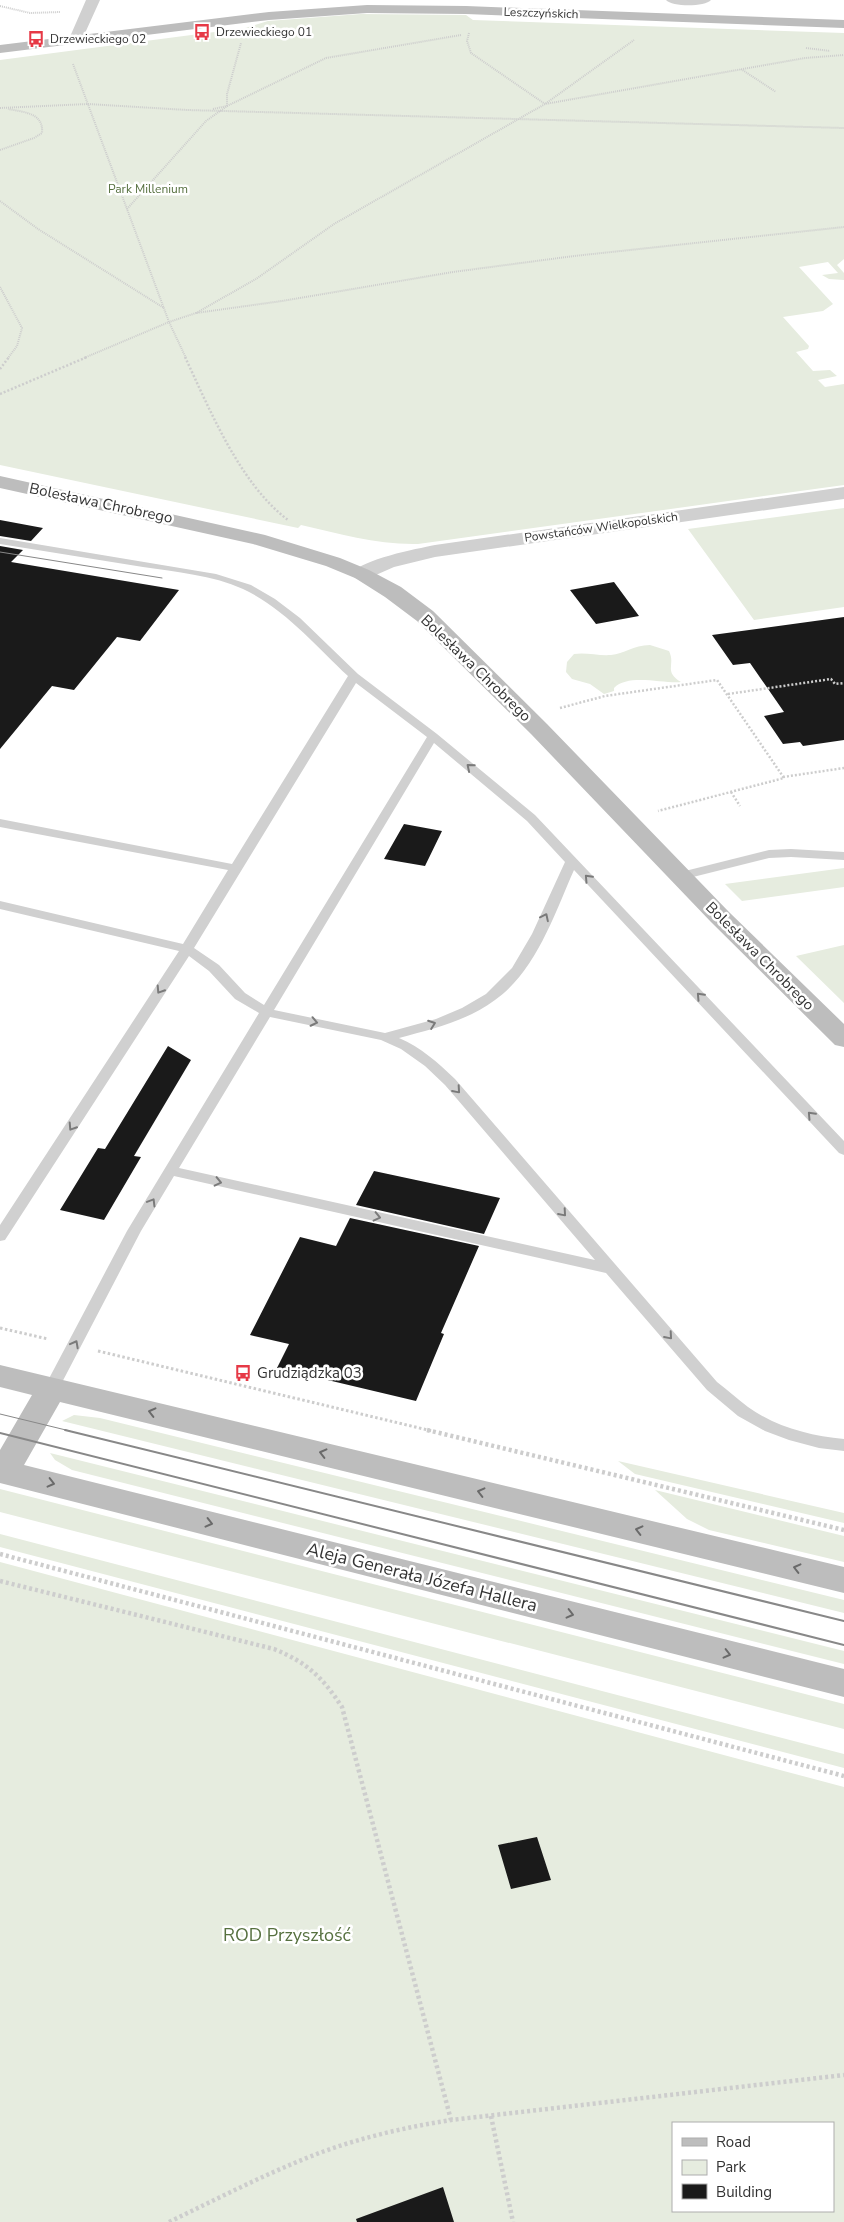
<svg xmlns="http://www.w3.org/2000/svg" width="844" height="2222" font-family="'Nunito Sans',sans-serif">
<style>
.green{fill:#e6ecdf;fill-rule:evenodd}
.building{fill:#1a1a1a}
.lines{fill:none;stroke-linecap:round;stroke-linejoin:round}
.path-far3{stroke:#cdcdcd;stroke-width:2;stroke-dasharray:1 1;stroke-linecap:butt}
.path-far2{stroke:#cdcdcd;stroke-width:2.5;stroke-dasharray:2 2;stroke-linecap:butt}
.path-far1{stroke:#cdcdcd;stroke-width:3;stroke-dasharray:2.5 2.5;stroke-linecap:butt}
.path{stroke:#cdcdcd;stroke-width:4.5;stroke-dasharray:3 3;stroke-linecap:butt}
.lane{fill:#d0d0d0;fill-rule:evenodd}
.street{fill:#d0d0d0;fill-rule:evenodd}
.secondary{fill:#bdbdbd;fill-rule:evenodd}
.tram-far1{stroke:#888;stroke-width:1}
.tram{stroke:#888;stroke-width:2}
.oneway{stroke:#7a7a7a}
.oneway2{stroke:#6a6a6a}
.labels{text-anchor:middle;stroke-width:5;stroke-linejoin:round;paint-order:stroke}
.far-street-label{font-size:12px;fill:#333;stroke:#fff}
.far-poi-label{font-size:12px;fill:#333;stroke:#fff;text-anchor:start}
.far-park-label{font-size:12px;fill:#56703f;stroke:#fff}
.street-label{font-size:15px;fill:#333;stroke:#fff}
.poi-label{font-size:15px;fill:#333;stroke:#fff;text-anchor:start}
.near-street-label{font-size:18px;fill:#333;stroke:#fff}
.near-park-label{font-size:18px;fill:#56703f;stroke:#fff}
</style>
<rect width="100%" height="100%" fill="#fff"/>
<path class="green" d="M361 14 466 15 473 20 844 33V259L837 265 844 273V280L829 279 822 275 838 273 828 262 799 267 833 304 823 311 783 317 809 346 808 349 796 352 813 371 830 370 837 376 818 380 825 387 844 384V485L418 544C378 545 340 534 301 525L298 528 0 465V60L245 28 268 21Z
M844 508V607L754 620 688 529Z
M650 645 669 651C676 665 663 671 681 682 664 684 628 673 614 688V691L604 694 590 684 572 679 566 672 567 662 574 654C586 652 598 656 611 655 624 654 633 645 650 645Z
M844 868V887L742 901 725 884Z
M844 945V1003L796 956Z
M74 1415 100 1418 844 1600V1613L62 1421Z
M50 1453 844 1651V1664L72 1470 55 1460Z
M618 1461 844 1513V1523L635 1474Z
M0 1489 844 1704V1729L0 1512Z
M655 1490 844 1536V1562L709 1530 687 1519Z
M0 1534 844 1754V1768L0 1547Z
M0 1562 844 1787V2222H0ZM673 2123H833V2211H673Z"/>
<path class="building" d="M0 520 43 528 31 541 0 536Z
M0 546 23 550 11 562 179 590 140 641 117 637 74 690 52 686 0 749Z
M614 582 639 616 596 624 570 590Z
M844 617V740L803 746 800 742 783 744 764 716 784 712 750 663 733 665 712 635Z
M404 824 442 831 425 866 384 859Z
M168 1046 191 1060 134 1156 141 1157 104 1220 60 1210 98 1148 105 1149Z
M374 1171 500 1198 484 1234 356 1205Z
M350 1218 479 1246 441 1333 444 1334 416 1401 277 1368 289 1344 250 1335 300 1237 336 1246Z
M537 1837 551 1880 511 1889 498 1845Z
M443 2187 454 2222H357L356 2219Z"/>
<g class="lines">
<path class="path-far3" d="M0 6 30 13 60 12
M469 33 467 41 471 53 545 104 805 58 844 55
M806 48 830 51
M73 64 169 322 186 358
M741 69 776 92
M0 108 88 104 187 110 844 128
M213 109 227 106V94L241 43
M0 150 34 138 42 133C44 113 24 112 8 109
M0 201 38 229 164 308
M127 209 206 121 227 106 326 58 461 35
M0 287 22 328 17 346 8 358
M196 313 256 279 334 224 545 104 634 40
M84 358 169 322 196 313 282 301 453 272 574 256 844 227"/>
<path class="path-far2" d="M185 357C210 410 240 484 288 520
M0 369 9 357
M0 394 87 357
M728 694 831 679 835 684 844 683
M560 708 605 696 717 680 784 778 658 811
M783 777 844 768
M731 792 740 806"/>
<path class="path-far1" d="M0 1328 48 1339
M98 1351 432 1431"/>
<path class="path" d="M427 1430 844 1530
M0 1554 844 1776
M0 1581 274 1649C308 1663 322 1677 342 1707L451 2120
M491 2116 513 2222
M169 2222C219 2198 269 2172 322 2152 363 2137 407 2127 451 2120L844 2075"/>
<path class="lane" d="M0 538 216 574 251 585 275 599 300 618 358 674 437 734 535 815 844 1141V1155L839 1153 574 870C554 915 536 971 495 1000 467 1021 432 1029 399 1038 421 1047 438 1063 455 1079L717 1382C728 1390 737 1399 748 1407 776 1427 810 1436 844 1439V1451L819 1448 789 1440 765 1431 738 1416 707 1390 606 1273 174 1176 141 1231 57 1392 52 1394 47 1392 44 1388 127 1231 259 1013 235 999 209 971 189 956 5 1240 0 1241V1225L179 951 0 909V901L183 944 228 870 0 827V819L232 864 348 676C316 646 284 608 243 589 212 575 176 572 143 567 95 559 48 552 0 544ZM356 683 427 737 264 1005 245 993 219 965 194 948ZM434 743 527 821 565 862 532 934 512 968 486 994 462 1008 436 1019 385 1033 274 1010ZM270 1017 381 1040 401 1049 425 1066 445 1085 595 1260 179 1168Z
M791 849 844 852V860L791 857 769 858 681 880 675 876 677 873 769 850Z"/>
<path class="street" d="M86 0H100L81 42H71L69 39Z
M666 0H711C705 7 672 7 666 0Z
M844 487V499L435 557 394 567 369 578 362 580 355 578 351 574C362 559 416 549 435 545Z"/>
<path class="secondary" d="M367 5 466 6 844 20V28L466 14 367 13 269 20 0 53V45L269 12Z
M0 476 265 535 340 558 369 570 401 587 433 611 547 724 729 912 844 1024V1047L835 1045 711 922 531 734 417 621 385 597 355 578 326 566 253 544 0 488Z
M0 1365 844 1567V1593L60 1402 24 1465 844 1669V1697L0 1483V1450L32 1395 0 1387Z"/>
<path class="tram-far1" d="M0 552 162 578
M0 1414 70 1431"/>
<path class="tram" d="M65 1430 844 1621
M0 1433 844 1645"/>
</g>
<defs><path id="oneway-chevron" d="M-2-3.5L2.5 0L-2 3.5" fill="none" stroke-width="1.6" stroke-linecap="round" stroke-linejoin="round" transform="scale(1.25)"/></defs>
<g class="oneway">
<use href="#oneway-chevron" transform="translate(470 767) rotate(-140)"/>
<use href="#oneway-chevron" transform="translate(588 878) rotate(-133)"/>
<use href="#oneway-chevron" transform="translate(545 917) rotate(-64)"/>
<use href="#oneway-chevron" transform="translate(160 990) rotate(123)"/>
<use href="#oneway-chevron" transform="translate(700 996) rotate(-133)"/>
<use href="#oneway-chevron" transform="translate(314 1022) rotate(12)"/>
<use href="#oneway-chevron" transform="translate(432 1024) rotate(-20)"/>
<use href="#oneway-chevron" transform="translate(457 1090) rotate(49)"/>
<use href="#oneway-chevron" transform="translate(811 1115) rotate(-133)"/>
<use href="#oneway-chevron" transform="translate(72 1127) rotate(123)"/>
<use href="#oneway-chevron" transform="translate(218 1182) rotate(13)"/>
<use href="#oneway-chevron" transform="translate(152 1202) rotate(-59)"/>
<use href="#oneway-chevron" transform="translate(563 1213) rotate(49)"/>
<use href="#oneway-chevron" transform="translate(377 1217) rotate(13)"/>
<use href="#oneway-chevron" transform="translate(669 1336) rotate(49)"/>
<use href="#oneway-chevron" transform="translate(75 1344) rotate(-62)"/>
</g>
<g class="oneway2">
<use href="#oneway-chevron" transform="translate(152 1412) rotate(-166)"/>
<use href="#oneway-chevron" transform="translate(323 1453) rotate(-166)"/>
<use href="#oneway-chevron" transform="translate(51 1483) rotate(14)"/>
<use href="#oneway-chevron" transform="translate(481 1492) rotate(-166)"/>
<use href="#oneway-chevron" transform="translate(209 1523) rotate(14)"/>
<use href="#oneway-chevron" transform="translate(639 1530) rotate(-166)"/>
<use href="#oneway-chevron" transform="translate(797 1568) rotate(-166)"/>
<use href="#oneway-chevron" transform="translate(570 1614) rotate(14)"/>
<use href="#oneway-chevron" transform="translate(727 1654) rotate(14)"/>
</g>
<defs>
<g id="bus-bare" transform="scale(1.35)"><path d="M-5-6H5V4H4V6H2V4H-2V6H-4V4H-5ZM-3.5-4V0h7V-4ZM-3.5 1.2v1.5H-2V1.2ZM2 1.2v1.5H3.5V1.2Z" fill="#e63946" stroke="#fff" stroke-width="2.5" paint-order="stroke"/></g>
</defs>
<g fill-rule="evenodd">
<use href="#bus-bare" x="202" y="32"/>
<use href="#bus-bare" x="36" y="39"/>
<use href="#bus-bare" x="243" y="1373"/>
</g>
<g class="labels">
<g class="far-street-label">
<text transform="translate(541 13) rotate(2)" y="4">Leszczyńskich</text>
<text transform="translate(601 527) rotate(-8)" y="4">Powstańców Wielkopolskich</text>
</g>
<g class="far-poi-label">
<text x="216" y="36">Drzewieckiego 01</text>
<text x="50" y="43">Drzewieckiego 02</text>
</g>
<g class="far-park-label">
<text x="148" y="193">Park Millenium</text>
</g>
<g class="street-label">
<text transform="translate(101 503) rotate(12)" y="5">Bolesława Chrobrego</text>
<text transform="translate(476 668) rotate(44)" y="5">Bolesława Chrobrego</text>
<text transform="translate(760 956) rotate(45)" y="5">Bolesława Chrobrego</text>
</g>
<g class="poi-label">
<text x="257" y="1378">Grudziądzka 03</text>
</g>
<g class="near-street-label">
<text transform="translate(422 1577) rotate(14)" y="6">Aleja Generała Józefa Hallera</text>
</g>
<g class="near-park-label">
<text x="287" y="1941">ROD Przyszłość</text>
</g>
</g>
<rect x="672" y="2122" width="162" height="90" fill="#ffffff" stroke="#adadad"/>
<rect x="682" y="2138" width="25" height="8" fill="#bdbdbd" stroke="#adadad"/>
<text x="716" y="2147" font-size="15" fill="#333333">Road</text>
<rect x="682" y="2160" width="25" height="15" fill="#e6ecdf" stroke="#adadad"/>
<text x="716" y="2172" font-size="15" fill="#333333">Park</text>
<rect x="682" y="2184" width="25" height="15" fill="#1a1a1a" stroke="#adadad"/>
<text x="716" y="2197" font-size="15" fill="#333333">Building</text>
</svg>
